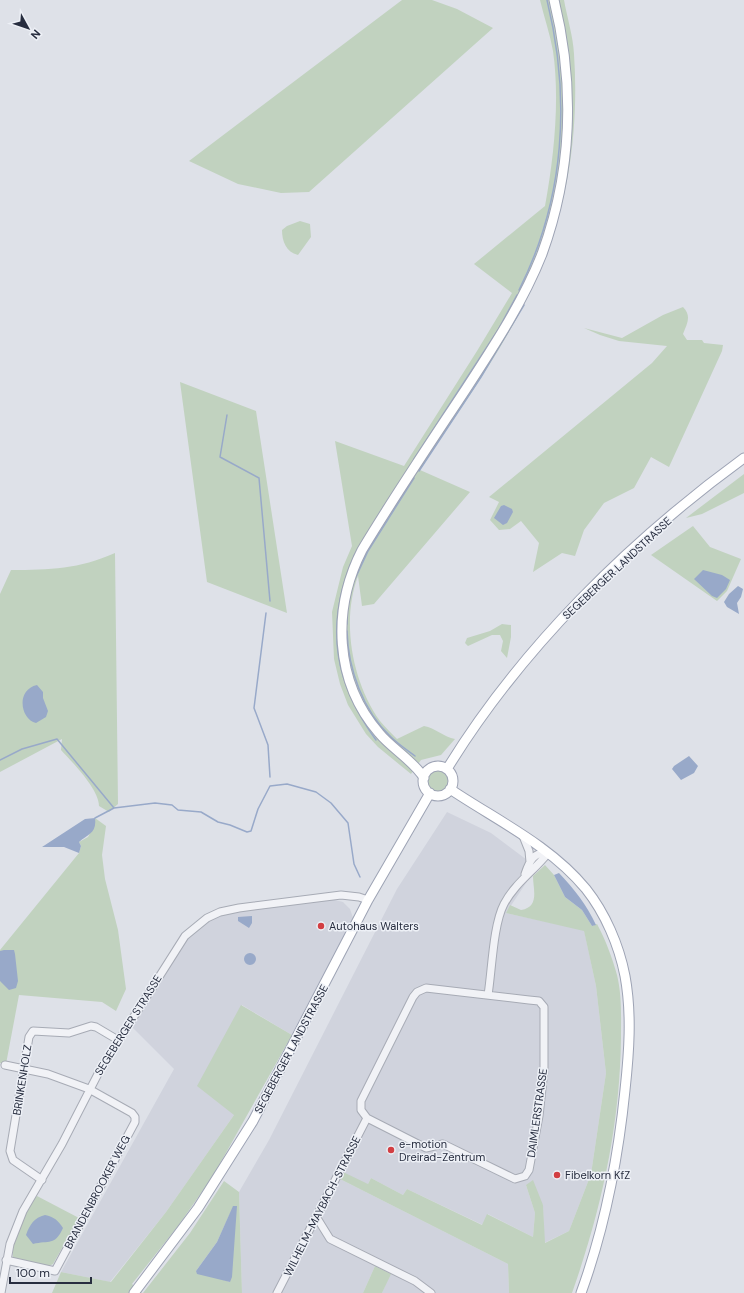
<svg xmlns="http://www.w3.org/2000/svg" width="744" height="1293" font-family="'DM Sans',sans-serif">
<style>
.built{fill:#d0d3dd}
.green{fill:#c1d2bf;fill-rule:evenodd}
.water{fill:#98a9c9}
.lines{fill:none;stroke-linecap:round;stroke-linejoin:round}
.stream{stroke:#98a9c9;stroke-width:1.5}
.minor-casing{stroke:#a7abb5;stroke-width:9}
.major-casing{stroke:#9da3b4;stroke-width:11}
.minor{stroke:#f1f2f6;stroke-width:7}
.major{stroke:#fff;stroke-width:9}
.poi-dot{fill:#d23e42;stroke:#edf0f6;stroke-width:1.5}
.labels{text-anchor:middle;stroke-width:3;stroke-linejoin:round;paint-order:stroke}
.street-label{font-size:11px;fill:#272d3f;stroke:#edf0f6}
.poi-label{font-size:11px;fill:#272d3f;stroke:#edf0f6;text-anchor:start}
</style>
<rect width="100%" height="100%" fill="#dee1e8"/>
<path class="built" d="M447 812 491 833 539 869 528 880 506 913 584 930 596 986 606 1073 591 1174 569 1231 544 1243 543 1205 526 1185 535 1213 533 1237 488 1214 483 1225 407 1189 403 1195 371 1178 368 1184 340 1179 508 1264 509 1293H382L390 1274 375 1266 363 1293H242L239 1192 269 1140 397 889Z
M331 899 343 902 350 909 353 918 292 1035 242 1005 234 1115 166 1212 110 1282 61 1272 174 1069 131 1026 183 939 220 913Z"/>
<path class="green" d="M402 0H432L457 9 493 28 309 192 281 193 238 184 189 161Z
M540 0H564C567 17 573 36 574 54 579 127 569 205 539 273 509 342 461 407 420 470L470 492 374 604 362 606 358 576C341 621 352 682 380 721 385 727 391 733 397 739L424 726C435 728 444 737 455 739L441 755 421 760 411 774 378 747 366 734 348 705 340 684 334 659 332 612 343 567 352 546 335 441 404 466 477 351 512 293 474 264 545 206C554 158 560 99 553 51 550 34 544 17 540 0Z
M300 221 310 224 311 237 298 255C286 252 282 241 282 230L287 226Z
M683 307C692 316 687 324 683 334L687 340H702L704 343 723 345 722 351 669 467 651 457 634 488 604 503 584 530 575 556 562 553 533 572 539 543 521 521 510 529 499 530 490 520 499 502 489 497 652 363 667 346 619 341 600 335 584 328 622 338 663 315Z
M180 382 256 411 287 613 207 582Z
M744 474V493L702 514 686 518Z
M693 526 710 547 741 559 727 591 717 601 651 555Z
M115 553 118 804 109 812 99 806C99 789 72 762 61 750L62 739 0 772V594L11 570C50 570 79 569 115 553Z
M502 624 511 625V637L507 658 501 651 503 641 500 635H492L468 646 465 643 467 638 490 631Z
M427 781a11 11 0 1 1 22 0a11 11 0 1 1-22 0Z
M95 818 106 826 102 855 105 879 118 930 126 989 116 1011 102 1002 19 995 6 1064 0 1063V950L79 853 81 846 79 842 88 837 95 823Z
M545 865 554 875 565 897 582 910 592 926 597 924C606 941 612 957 617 975 622 995 621 1018 621 1038 620 1126 601 1211 572 1293H509L508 1264 340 1179 343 1172 368 1184 371 1178 403 1195 407 1189 482 1225 487 1214 533 1237 535 1213 526 1185 533 1180 543 1205 545 1243 569 1231 591 1174 606 1073 596 986 584 931 506 913 510 905 521 910C540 907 533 889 533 876Z
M241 1005 292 1035 213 1176 178 1226 132 1284 142 1293H52L61 1272 111 1282 166 1212 234 1115 197 1086Z
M224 1181 239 1192 242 1293H143L190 1233ZM233 1207 230 1282 196 1271 217 1242Z
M37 1196 79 1218 53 1264 47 1267 16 1259 13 1257C11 1243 26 1205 37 1196Z
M375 1266 391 1274 382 1293H363Z"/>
<path class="water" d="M504 505 512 509 513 512 507 523 503 525 494 518 501 506Z
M703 570 722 575 730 580 726 589 717 598 712 596 694 579Z
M738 586 743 589 741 597 737 603 739 614 727 607 724 602 729 594Z
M37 685 43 692V698L48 711 46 717 36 723C21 720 15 690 37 685Z
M689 756 698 766 694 773 681 780 672 769 674 766Z
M95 818C97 833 88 834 79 842L81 846 79 853 64 847H42L85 819Z
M559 873C574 889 587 905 596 925L592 926 582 910 565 897 554 875Z
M252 916V923L249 928 238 921V917Z
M4 950H14L15 954 18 981 16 988 9 990 0 981V951Z
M244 959a6 6 0 1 1 12 0a6 6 0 1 1-12 0Z
M233 1206H237L232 1277 230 1282 197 1274 196 1271 217 1242Z
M45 1215C54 1217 58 1220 63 1228 55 1246 49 1240 33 1244L26 1235C30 1224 34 1218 45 1215Z"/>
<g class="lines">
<path class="stream" d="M519 290C565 199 571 98 547 0
M227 415 220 457 259 478 270 601
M414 459 498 330 517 295
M419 471 481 377 524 305
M354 556 384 506
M351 563C325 629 335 684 376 740
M355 579 368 551 414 478
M266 613 254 708 268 745 270 777
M347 624V615
M347 631C348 669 363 711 391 737 398 744 407 750 415 756
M0 760 22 749 57 739 114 808
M95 818 114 808 155 803 172 805 178 810 201 812 218 822 230 825 247 832 251 831 258 809 270 786 287 784 316 792 331 803 348 823 354 864 360 877"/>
<g class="minor-casing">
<path id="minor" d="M523 836 529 851 530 862
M525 874C529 862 534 851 548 853
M426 988 529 1000 539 1001 544 1007V1070L539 1116 529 1170 525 1176 515 1179 443 1144 426 1148 367 1118 361 1110V1101L413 997 417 992Z
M488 995C492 970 493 925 504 904 515 883 534 871 548 853
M5 1065 48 1074 89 1089 132 1113 135 1117V1122L55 1271 6 1260
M42 1180 13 1160 10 1151 29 1037 33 1031 69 1033 91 1026 96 1027 118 1040
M317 1218 330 1239 415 1281 431 1293
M1 1293 10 1244 23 1211 62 1144 100 1070 185 936 207 918 220 912 239 908 341 895 359 897 368 900
M277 1293 367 1118"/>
</g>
<g class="major-casing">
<path id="major" d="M423 781a15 15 0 1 1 30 0a15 15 0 1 1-30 0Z
M447 769C521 648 630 541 744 458
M424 778C415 762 391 748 379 733 334 681 332 609 362 550 395 495 431 442 466 389 494 346 523 302 542 254 572 172 575 85 554 0
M450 789C496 820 550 845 586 889 605 913 619 945 625 976 632 1014 629 1053 625 1090 618 1160 605 1227 581 1293
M134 1293 198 1208 253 1121 368 900 430 793"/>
</g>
<use href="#minor" class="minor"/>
<use href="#major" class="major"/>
</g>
<g class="poi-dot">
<circle cx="321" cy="926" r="4"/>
<circle cx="391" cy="1150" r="4"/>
<circle cx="557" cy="1175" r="4"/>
</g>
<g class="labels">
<g class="street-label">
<text transform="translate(617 568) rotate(-43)" y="4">SEGEBERGER LANDSTRASSE</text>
<text transform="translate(128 1025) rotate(-58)" y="4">SEGEBERGER STRASSE</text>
<text transform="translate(291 1049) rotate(-62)" y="4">SEGEBERGER LANDSTRASSE</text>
<text transform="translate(22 1080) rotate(-81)" y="4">BRINKENHOLZ</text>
<text transform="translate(537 1113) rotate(-82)" y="4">DAIMLERSTRASSE</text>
<text transform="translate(97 1192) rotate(-62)" y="4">BRANDENBROOKER WEG</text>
<text transform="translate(322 1206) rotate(-63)" y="4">WILHELM-MAYBACH-STRASSE</text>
</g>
<g class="poi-label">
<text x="329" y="930">Autohaus Walters</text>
<text x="399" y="1148">e-motion<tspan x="399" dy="13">Dreirad-Zentrum</tspan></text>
<text x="565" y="1179">Fibelkorn KfZ</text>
</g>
</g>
<g transform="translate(28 28) rotate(130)" stroke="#edf0f6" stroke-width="3" paint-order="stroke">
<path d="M0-3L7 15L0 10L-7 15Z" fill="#272d3f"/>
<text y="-6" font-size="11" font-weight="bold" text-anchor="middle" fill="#272d3f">N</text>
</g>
<path d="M10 1277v6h81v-6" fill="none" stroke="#272d3f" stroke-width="2"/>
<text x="16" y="1277" font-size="12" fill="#272d3f" stroke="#edf0f6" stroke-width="3" paint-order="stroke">100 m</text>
</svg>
